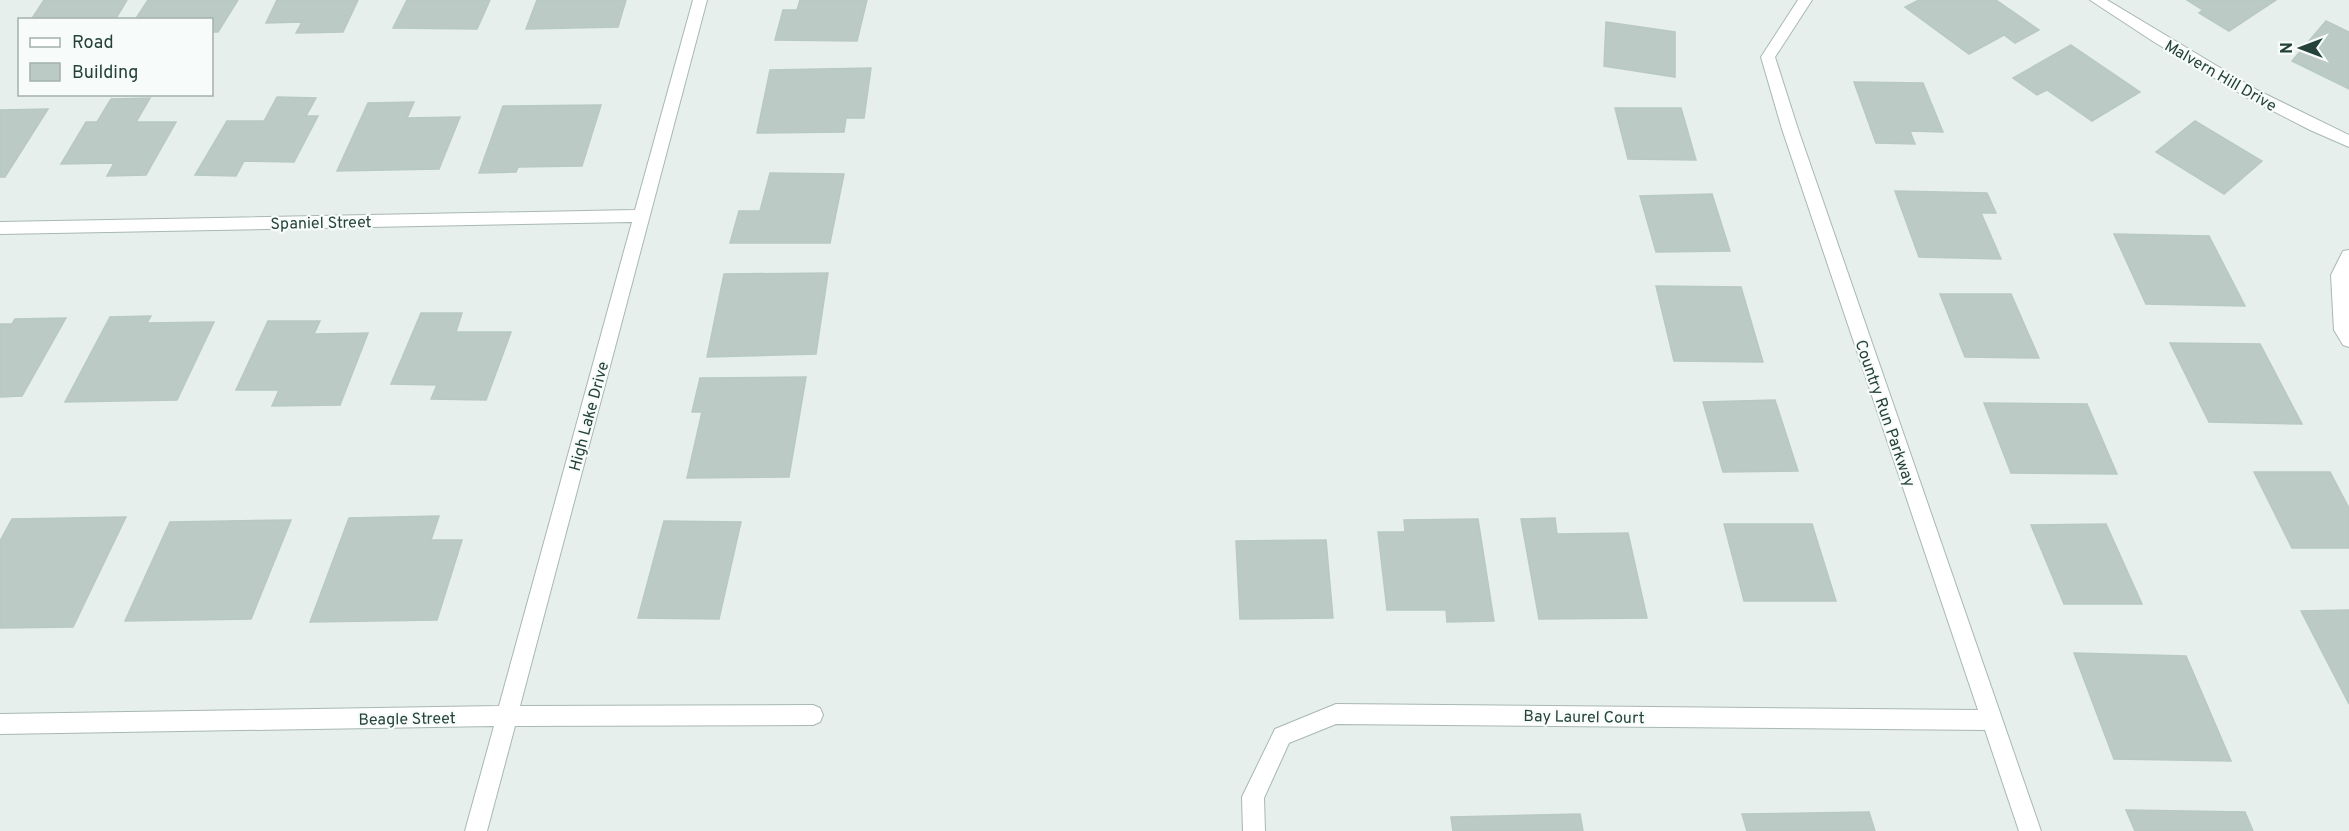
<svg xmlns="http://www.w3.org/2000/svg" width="2349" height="831" font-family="Overpass,sans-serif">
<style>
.building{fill:#bbcac4;stroke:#b8c9c2;stroke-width:1.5}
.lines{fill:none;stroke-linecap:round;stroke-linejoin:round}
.minor-casing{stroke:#a8b8b2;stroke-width:2}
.minor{fill:#fff;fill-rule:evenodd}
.labels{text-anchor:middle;stroke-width:4.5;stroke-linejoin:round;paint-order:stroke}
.street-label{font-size:16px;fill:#24423a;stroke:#f7fbf9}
</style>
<rect width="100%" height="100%" fill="#e6efeb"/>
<path class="building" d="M44 0H127L115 20H31Z
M148 0H238L218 32H212V20H135Z
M277 0H358L343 32 296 33 302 22 266 23Z
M407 0H490L477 29 393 28Z
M537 0H626L618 27 526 29Z
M800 0H867L857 41 775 40 783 10H797Z
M1919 0H1996L2039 30 2015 43 2004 35 1969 54 1905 7Z
M2187 0H2276L2229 31 2199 13 2203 10Z
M2326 21 2349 32V89L2292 61Z
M1606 22 1675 32V77L1604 66Z
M2071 45 2140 92 2092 121 2047 90 2037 95 2013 78Z
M871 68 864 118H846L844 132 757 133 770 70Z
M1854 82 1923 83 1943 132 1910 131 1915 144 1876 143Z
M277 97 316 98 306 116H318L294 162 244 161 236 176 195 175 227 121H264Z
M150 98 136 122H176L146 175 107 176 114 163 61 164 86 122H97L111 99Z
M414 102 407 118 460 117 439 169 337 171 368 103Z
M601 105 582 166 518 167 516 172 479 173 503 106Z
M1615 108H1681L1696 160 1628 159Z
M48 109 5 177H0V110Z
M2195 121 2262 161 2224 194 2156 152Z
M770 173 844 174 830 243H730L739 211H760Z
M1895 191 1987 193 1996 213H1981L2001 259 1919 257Z
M1712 194 1730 251 1656 252 1640 196Z
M2114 234 2209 236 2245 306 2146 304Z
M828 273 816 354 707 357 724 274Z
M1656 286 1741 287 1763 362 1674 361Z
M1940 294H2011L2039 358 1965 357Z
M421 313H462L456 332H511L486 400 431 399 437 385 391 384Z
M151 316 147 323 214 322 177 400 65 402 110 317Z
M66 318 22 396 0 397V324H12L15 319Z
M268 321H320L314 334 368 333 340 405 272 406 279 390H236Z
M2170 343 2260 344 2302 424 2209 422Z
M806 377 789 477 687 478 702 412H692L700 378Z
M1775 400 1798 471 1723 472 1703 402Z
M1984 403 2087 404 2117 474 2011 473Z
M2254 472H2330L2349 508V548H2292Z
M439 516 431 540H462L437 620 310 622 349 518Z
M126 517 73 627 0 628V541L12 519Z
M1555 518 1557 534 1628 533 1647 618 1539 619 1521 519Z
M1478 519 1494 621 1447 622 1446 610H1387L1378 532H1405L1404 520Z
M291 520 251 619 125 621 170 522Z
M664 521 741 522 719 619 638 618Z
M1724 524H1812L1836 601H1744Z
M2106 524 2142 604H2064L2031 525Z
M1326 540 1333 618 1240 619 1236 541Z
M2349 610V704L2301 611Z
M2074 653 2186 656 2231 761 2114 759Z
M2126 810 2245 812 2253 831H2135Z
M1869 812 1875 831H1747L1742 814Z
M1580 814 1583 831H1453L1451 817Z"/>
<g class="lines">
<g class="minor-casing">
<path id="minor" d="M693 0H707L520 706 813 705 820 708 823 715 820 722 813 725 515 726 487 831H465L494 726 0 734V714L499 706 632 222 0 234V222L635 210Z
M1798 0H1812L1775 57 1798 129 2041 831H2019L1985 730 1336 724 1289 743 1264 798 1265 831H1243L1242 797 1275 729 1336 704 1978 710 1782 129 1761 57Z
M2090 0H2107L2257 90 2349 135V147L2310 130 2246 97 2154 42Z
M2349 250V347L2343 345 2334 330 2331 275 2343 251Z"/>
</g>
<use href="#minor" class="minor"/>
</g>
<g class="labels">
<g class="street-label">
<text transform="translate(2221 75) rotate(30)" y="6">Malvern Hill Drive</text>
<text transform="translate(321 222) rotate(-1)" y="6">Spaniel Street</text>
<text transform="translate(1886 413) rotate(71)" y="6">Country Run Parkway</text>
<text transform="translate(588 416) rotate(-75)" y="6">High Lake Drive</text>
<text transform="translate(1584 716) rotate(1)" y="6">Bay Laurel Court</text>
<text transform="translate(407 718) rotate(-1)" y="6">Beagle Street</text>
</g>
</g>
<rect x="18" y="18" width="195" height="78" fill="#f7fbf9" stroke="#a3b1ad" stroke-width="1.5"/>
<rect x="30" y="38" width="30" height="9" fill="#ffffff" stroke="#a3b1ad" stroke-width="1.5"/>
<text x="72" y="48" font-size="18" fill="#24423a">Road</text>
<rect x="30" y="63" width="30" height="18" fill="#bbcac4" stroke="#a3b1ad" stroke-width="1.5"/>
<text x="72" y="78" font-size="18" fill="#24423a">Building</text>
<g transform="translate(2301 48) rotate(270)" stroke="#f7fbf9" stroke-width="4.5" paint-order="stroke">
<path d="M0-4.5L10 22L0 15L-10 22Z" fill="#24423a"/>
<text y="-9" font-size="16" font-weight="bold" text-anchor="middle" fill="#24423a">N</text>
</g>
</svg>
